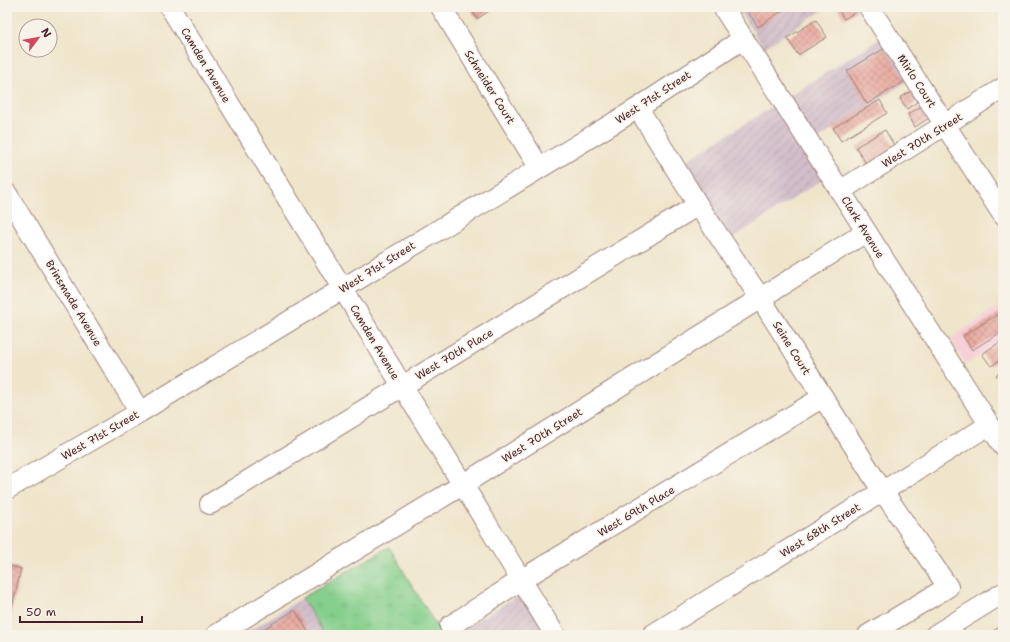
<svg xmlns="http://www.w3.org/2000/svg" width="1010" height="642" font-family="'Shantell Sans',sans-serif">
<style>
.built{fill:#f6cfd7}
.industrial{fill:url(#industrial-furrows)}
.grass{fill:url(#grass-tufts);stroke:#68775c}
.building{fill:url(#building-cross-hatch)}
.lines{fill:none;stroke-linecap:round;stroke-linejoin:round}
.minor-casing{stroke:#9c827b;stroke-width:22}
.minor{stroke:#fff;stroke-width:20}
.labels{text-anchor:middle;stroke-width:3;stroke-linejoin:round;paint-order:stroke}
.street-label{font-size:11px;fill:#4a1f2b;stroke:#f7f3e8}
</style>
<defs>
<pattern id="industrial-furrows" width="10" height="10" patternUnits="userSpaceOnUse"><rect width="10" height="10" fill="#d1bdc9"/><path d="M-1 1l2-2M0 10L10 0M9 11l2-2" fill="none" stroke="#b5a2ad"/></pattern>
<pattern id="grass-tufts" width="24" height="20" patternUnits="userSpaceOnUse"><rect width="24" height="20" fill="#85cf8c"/><path d="M3 7l-1-3M5 7V3M7 7l1-3M15 17l-1-3M17 17v-4M19 17l1-3" fill="none" stroke="#74b179"/></pattern>
<pattern id="building-cross-hatch" width="8" height="8" patternUnits="userSpaceOnUse"><rect width="8" height="8" fill="#e9a79d"/><path d="M0 0l8 8M0 8l8-8" fill="none" stroke="#bf8780"/></pattern>
</defs>
<rect width="100%" height="100%" fill="#f7f3e8"/>
<filter id="ink" filterUnits="userSpaceOnUse"><feTurbulence type="fractalNoise" baseFrequency=".025" numOctaves="2"/><feDisplacementMap in="SourceGraphic" scale="8" xChannelSelector="R" yChannelSelector="G"/><feConvolveMatrix kernelMatrix="1 2 1 2 8 2 1 2 1" color-interpolation-filters="sRGB"/></filter>
<filter id="wash" filterUnits="userSpaceOnUse"><feTurbulence type="fractalNoise" baseFrequency=".012" numOctaves="4" result="noise"/><feDisplacementMap in="SourceGraphic" scale="16" xChannelSelector="R" yChannelSelector="G"/><feGaussianBlur stdDeviation="0.9" result="paint"/><feColorMatrix in="noise" values="0 0 0 0 0 0 0 0 0 0 0 0 0 0 0 0 0 1.4 0 .05"/><feComposite in="paint" operator="in"/></filter>
<g filter="url(#wash)">
<rect width="100%" height="100%" fill="#efe5cb"/>
<path class="built" d="M1003 304V340L966 364 950 339Z"/>
<path class="industrial" d="M737 7H827L764 48Z
M884 36 911 79 818 139 837 170 727 242 678 166Z
M522 593 548 635H454Z
M302 598 325 635H243Z"/>
<path class="grass" d="M389 547 442 635H325L302 598Z"/>
<g id="blocks">
<path class="building" d="M469 7H495L477 19Z
M745 7H788L758 27Z
M837 7H855L857 11 844 19Z
M816 20 827 37 798 55 787 38Z
M885 48 905 81 867 104 847 71Z
M911 91 917 102 907 109 900 98Z
M880 100 887 113 841 141 833 128Z
M922 106 929 118 915 127 908 114Z
M885 130 897 150 868 167 856 147Z
M1003 311V331L972 350 963 336Z
M1003 340V358L991 366 982 354Z
M1003 371V386L996 375Z
M7 565 21 569 8 624H7Z
M295 610 310 635H270L265 628Z
M1003 625V635H986Z"/>
</g>
</g>
<g filter="url(#ink)">
<use href="#blocks" fill-opacity="0" stroke="#9c827b" stroke-width="1"/>
<g class="lines">
<g class="minor-casing">
<path id="minor" d="M170 7 555 635
M441 7 539 167
M723 7 1003 446
M869 7 1003 215
M638 108 698 205 761 299 876 481 948 587 868 635
M840 191 1003 88
M7 194 140 412
M7 489 140 412 342 289 638 108 743 39
M210 504 698 205
M450 626 521 580 823 397
M216 635 454 490 866 232
M652 635 989 425
M935 635 1003 593"/>
</g>
<use href="#minor" class="minor"/>
</g>
</g>
<g class="labels">
<g class="street-label">
<text transform="translate(206 65) rotate(59)" y="4">Camden Avenue</text>
<text transform="translate(917 81) rotate(57)" y="4">Mirlo Court</text>
<text transform="translate(490 87) rotate(58)" y="4">Schneider Court</text>
<text transform="translate(653 97) rotate(-33)" y="4">West 71st Street</text>
<text transform="translate(922 140) rotate(-32)" y="4">West 70th Street</text>
<text transform="translate(863 227) rotate(58)" y="4">Clark Avenue</text>
<text transform="translate(377 267) rotate(-32)" y="4">West 71st Street</text>
<text transform="translate(74 303) rotate(59)" y="4">Brinsmade Avenue</text>
<text transform="translate(375 342) rotate(59)" y="4">Camden Avenue</text>
<text transform="translate(792 348) rotate(58)" y="4">Seine Court</text>
<text transform="translate(454 354) rotate(-31)" y="4">West 70th Place</text>
<text transform="translate(100 435) rotate(-30)" y="4">West 71st Street</text>
<text transform="translate(542 435) rotate(-32)" y="4">West 70th Street</text>
<text transform="translate(636 511) rotate(-31)" y="4">West 69th Place</text>
<text transform="translate(820 530) rotate(-32)" y="4">West 68th Street</text>
</g>
</g>
<rect width="1010" height="642" fill="none" stroke="#f7f3e8" stroke-width="24"/>
<g transform="translate(38 38) rotate(58)"><circle r="19" fill="#f7f3e8" stroke="#b29e9c"/>
<path d="M0-3L7 15L0 10L-7 15Z" fill="#d1495b"/>
<text y="-6" font-size="11" font-weight="bold" text-anchor="middle" fill="#4a1f2b">N</text>
</g>
<path d="M20 616v6h122v-6" fill="none" stroke="#4a1f2b" stroke-width="2"/>
<text x="26" y="616" font-size="12" fill="#4a1f2b" stroke="#f7f3e8" stroke-width="3" paint-order="stroke">50 m</text>
</svg>
